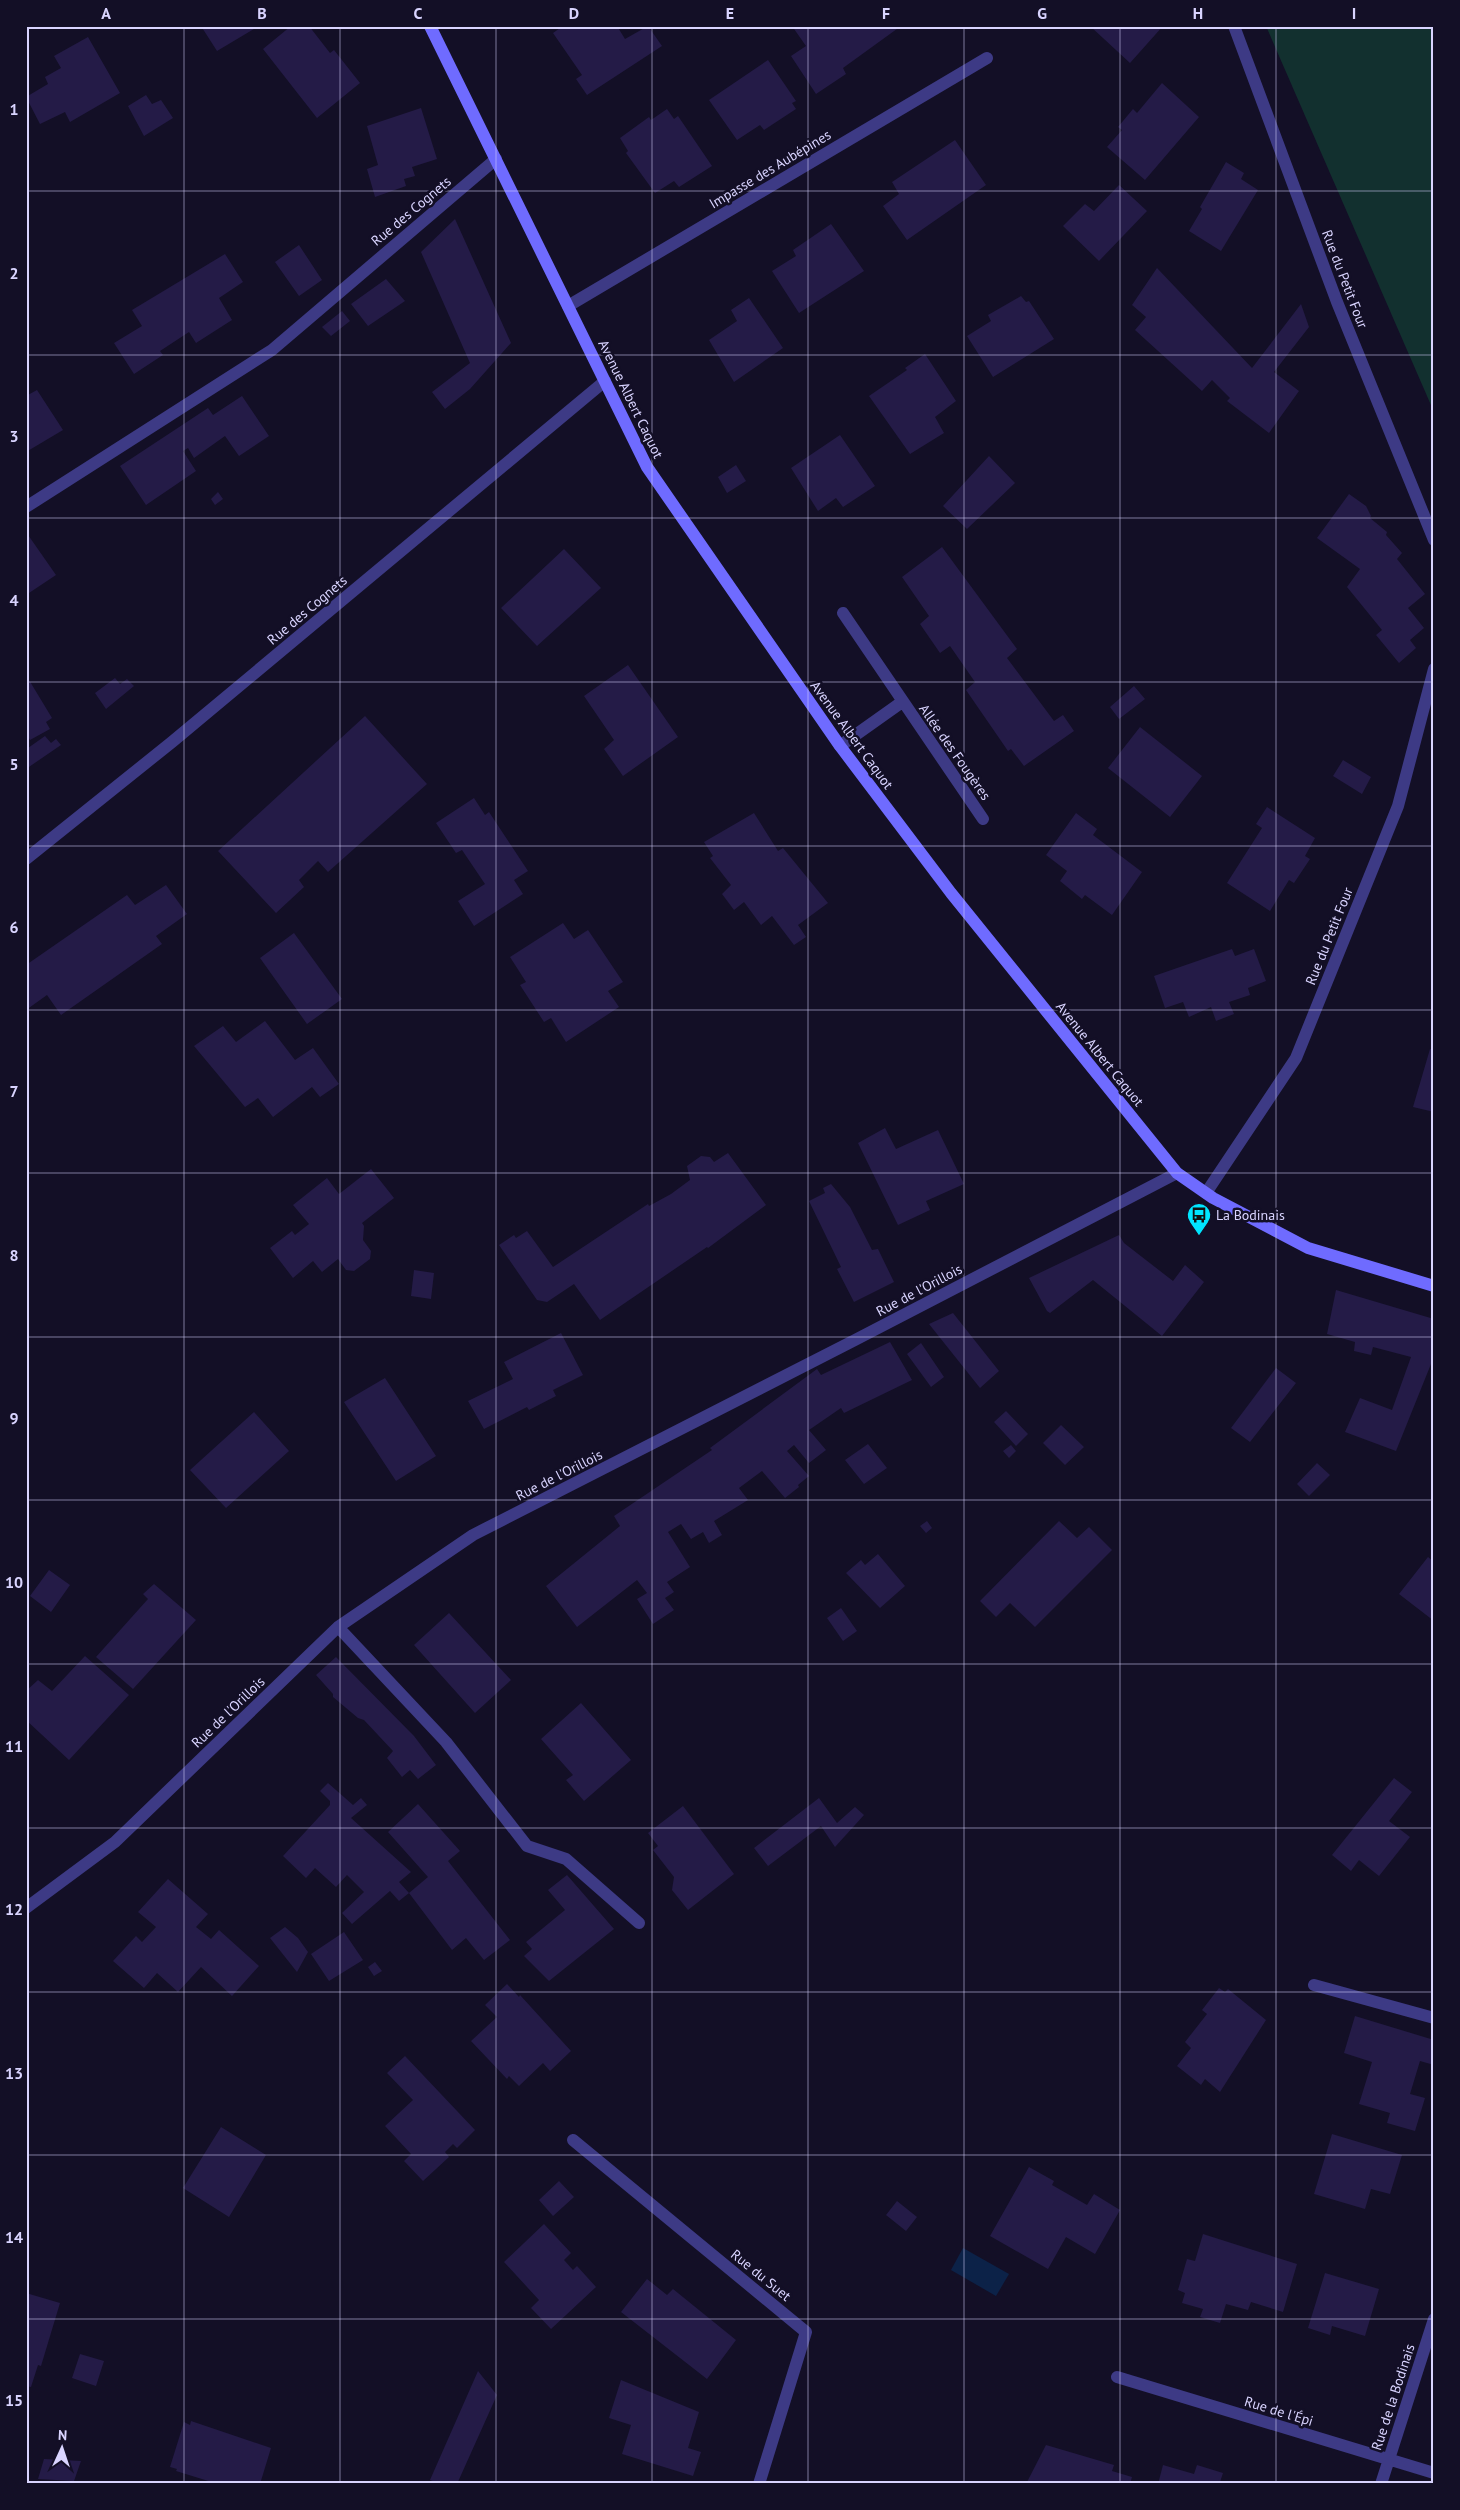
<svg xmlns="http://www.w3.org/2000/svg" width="1460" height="2510" font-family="'PT Sans',sans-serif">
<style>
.green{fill:#12302f}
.water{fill:#0c2248}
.building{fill:#241b47}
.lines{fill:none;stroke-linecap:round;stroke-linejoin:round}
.street{stroke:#3d3a85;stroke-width:12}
.secondary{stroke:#6f6bff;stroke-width:12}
.grid{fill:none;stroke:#d9d4ff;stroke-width:1;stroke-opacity:0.55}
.labels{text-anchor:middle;stroke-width:5;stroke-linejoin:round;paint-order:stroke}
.street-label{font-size:14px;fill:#d9d4ff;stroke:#130f26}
.poi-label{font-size:14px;fill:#d9d4ff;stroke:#130f26;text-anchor:start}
.neatline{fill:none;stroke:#d9d4ff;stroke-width:2}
.grid-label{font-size:16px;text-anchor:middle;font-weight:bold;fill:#d9d4ff}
</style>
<rect width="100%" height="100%" fill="#130f26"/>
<path class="green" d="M1266 26H1434V412Z"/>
<path class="water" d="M963 2248 1009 2274 996 2296 951 2270Z"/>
<path class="building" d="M201 26H259L217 51Z
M291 26H309L330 53 334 50 360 83 317 118 263 49Z
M563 26H617L625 39 648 26 662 46 587 95 576 79 582 75 553 33Z
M792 26H901L843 68 846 74 816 94 791 56 806 46Z
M1090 26H1163L1130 63Z
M88 37 120 93 70 122 65 112 40 124 26 97 48 84 45 77 61 68 54 56Z
M768 60 796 101 792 103 796 109 764 130 760 125 737 140 709 100Z
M1162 83 1199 117 1145 180 1107 147 1122 130 1118 127 1133 109 1137 113Z
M146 95 152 104 161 100 173 118 144 136 128 106Z
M421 108 437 159 412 167 415 176 404 179 406 186 375 197 367 169 378 165 367 126Z
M667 109 674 119 678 116 712 166 679 187 674 181 655 193 626 153 628 151 620 138 649 117 651 120Z
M955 140 986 185 907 240 883 206 899 194 892 182Z
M1226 162 1244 173 1241 179 1258 190 1221 251 1189 231 1202 209 1200 207Z
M1119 185 1147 211 1099 261 1063 226 1085 204 1094 211Z
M455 219 511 343 470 389 445 409 432 392 470 363 421 252Z
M831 224 864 271 799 313 772 271 796 256 793 250Z
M299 245 322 280 299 296 275 262Z
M225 254 243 282 219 298 232 320 196 343 189 332 160 351 163 355 134 374 114 343 142 326 132 310Z
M1157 268 1252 368 1301 304 1309 327 1274 372 1299 391 1269 433 1227 401 1230 398 1212 380 1202 391 1135 330 1146 317 1132 305Z
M386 279 405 301 368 326 351 304Z
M1021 296 1026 302 1029 301 1054 339 993 377 967 336 991 321 988 315Z
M749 298 783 348 734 382 709 340 737 321 731 310Z
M342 311 350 321 331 336 322 327Z
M925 354 956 401 935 417 944 433 910 454 869 396 907 370 905 368Z
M37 390 63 430 26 452V396Z
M242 396 269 436 239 456 225 436 194 458 188 448 183 451 196 471 146 505 120 466 208 408 213 415Z
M840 435 875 486 843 507 836 498 818 511 791 468Z
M989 456 1015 483 967 529 943 506Z
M736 465 746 481 727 493 718 477Z
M218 492 223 499 215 505 211 499Z
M1349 494 1366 506 1371 516 1370 518 1387 532 1386 535 1402 553 1397 559 1425 594 1408 608 1424 628 1410 640 1416 648 1399 663 1376 635 1382 630 1347 587 1360 569 1317 538Z
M26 532 56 575 26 595Z
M942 547 1017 649 1007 658 1054 721 1063 715 1074 731 1024 766 1011 749 1008 751 966 690 975 682 950 646 940 653 920 624 929 616 902 577Z
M564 549 601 588 537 646 501 608Z
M628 665 678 737 623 776 604 749 614 740 584 696Z
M26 675 52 718 46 722 50 729 30 740 26 733Z
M115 678 120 684 127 679 134 686 106 709 95 693Z
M1134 686 1145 699 1119 719 1110 707Z
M365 716 427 784 328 872 318 861 299 880 304 887 276 913 218 851Z
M1140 727 1202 776 1170 817 1108 768Z
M45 736 51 743 56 739 61 745 26 769V745L28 748Z
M1343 760 1371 777 1362 794 1333 776Z
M474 798 485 815 489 812 528 871 514 880 523 894 474 926 458 901 485 884 462 850 456 853 436 823Z
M1267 807 1315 838 1305 856 1310 859 1294 883 1289 880 1270 911 1227 883 1262 828 1256 824Z
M754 813 778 851 783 848 828 903 798 925 806 937 794 945 772 916 761 925 744 902 734 910 722 894 731 885 710 858 713 856 704 842Z
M1076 813 1097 829 1093 835 1142 872 1112 915 1085 895 1082 899 1060 881 1067 871 1046 855Z
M166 885 187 914 156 936 162 944 61 1015 47 995 26 1010V965L127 895 135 905Z
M563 923 574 939 588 930 623 982 608 991 619 1007 566 1042 551 1018 544 1022 520 985 526 982 510 957Z
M294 933 342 999 307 1024 260 958Z
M1232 949 1235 956 1254 949 1266 981 1248 988 1250 995 1229 1002 1234 1014 1216 1021 1211 1007 1189 1017 1183 1002 1165 1008 1154 976Z
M265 1021 295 1060 313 1048 339 1084 320 1097 312 1087 273 1117 258 1098 245 1107 194 1046 223 1026 236 1042Z
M1430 1049 1434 1050V1112L1413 1107Z
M885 1128 896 1149 938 1130 964 1184 926 1201 930 1210 898 1225 858 1143Z
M728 1153 766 1205 708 1248 707 1247 600 1320 574 1284 547 1302 537 1300 499 1245 514 1235 516 1238 527 1231 553 1267 648 1204 649 1206 671 1194 690 1180 687 1166 701 1156 710 1157 714 1162Z
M371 1169 394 1198 362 1223 364 1226 363 1240 371 1251 370 1259 354 1271 346 1270 338 1259 322 1272 313 1261 293 1278 270 1248 292 1231 295 1235 309 1224 293 1205 327 1178 339 1194Z
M831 1184 850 1207 872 1250 878 1249 894 1282 854 1302 837 1269 841 1267 809 1201 825 1193 823 1188Z
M1119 1235 1124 1243 1173 1281 1185 1265 1204 1282 1162 1336 1093 1280 1050 1313 1047 1311 1029 1278Z
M414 1270 434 1273 431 1299 411 1296Z
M1336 1290 1434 1319V1365L1431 1364 1396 1451 1345 1432 1360 1398 1392 1410 1411 1357 1373 1347 1371 1355 1354 1351 1355 1342 1327 1334Z
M953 1313 999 1371 980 1388 929 1324Z
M561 1333 583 1375 553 1390 556 1396 529 1410 527 1407 484 1429 468 1401 513 1379 504 1362Z
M890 1342 912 1380 844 1413 841 1408 809 1430 826 1450 809 1463 794 1445 787 1451 809 1476 798 1485 799 1487 785 1498 762 1471 739 1488 748 1500 714 1521 722 1535 709 1543 703 1532 691 1539 681 1524 668 1532 690 1567 667 1582 674 1592 665 1598 674 1610 653 1624 637 1599 647 1593 637 1580 577 1627 546 1586 620 1526 614 1516 712 1450 710 1448 817 1369 821 1375Z
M921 1343 944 1377 931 1387 907 1354Z
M1276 1368 1296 1383 1250 1442 1231 1428Z
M385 1378 436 1456 396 1481 344 1402Z
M1006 1411 1028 1434 1016 1446 994 1422Z
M254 1412 289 1451 226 1508 190 1470Z
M1061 1425 1084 1447 1065 1465 1043 1443Z
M868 1444 887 1468 864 1484 845 1460Z
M1011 1445 1016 1451 1009 1458 1003 1451Z
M1317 1463 1330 1475 1309 1496 1297 1484Z
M927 1521 932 1528 926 1533 920 1526Z
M1059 1521 1077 1538 1089 1527 1112 1550 1035 1627 1010 1603 996 1617 980 1601Z
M878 1554 905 1586 880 1608 846 1573 861 1560 865 1565Z
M1428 1557 1434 1562V1621L1399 1594Z
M49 1570 70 1585 51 1612 30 1596Z
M154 1584 196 1620 133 1689 96 1657 148 1599 143 1594Z
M841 1608 857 1631 843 1641 827 1618Z
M449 1613 511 1680 475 1713 414 1645Z
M85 1656 129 1695 69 1760 26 1720V1691L38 1680 52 1691Z
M336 1657 414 1736 436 1765 418 1779 410 1770 402 1777 387 1758 393 1751 364 1720 358 1718 333 1697V1694L316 1675Z
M581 1703 631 1760 584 1801 566 1780 573 1775 541 1739Z
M1394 1778 1412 1792 1389 1821 1410 1837 1379 1876 1359 1860 1351 1871 1332 1855Z
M328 1783 353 1805 361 1798 367 1805 351 1818 411 1872 399 1882 409 1893 399 1901 390 1891 352 1924 342 1913 364 1892 347 1875 336 1887 315 1868 306 1878 283 1856 330 1805V1801L320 1791Z
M819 1798 837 1823 855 1807 864 1815 835 1847 821 1826 768 1866 754 1848Z
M418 1804 460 1851 448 1861 510 1940 484 1960 466 1938 452 1950 409 1893 428 1877 388 1832Z
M683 1806 734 1874 688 1910 672 1890 674 1877 653 1850 658 1846 648 1833Z
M567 1875 614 1929 549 1981 524 1956 532 1949 526 1942 565 1910 548 1890Z
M168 1879 208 1914 196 1927 211 1939 219 1930 259 1966 232 1996 201 1967 178 1992 157 1973 144 1988 113 1961 136 1936 142 1942 156 1927 138 1912Z
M285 1927 298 1938 308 1952 297 1972 270 1938Z
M344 1932 363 1960 329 1981 311 1954Z
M375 1962 382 1971 374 1976 368 1967Z
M507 1984 519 1997 520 1995 571 2051 550 2071 543 2063 519 2086 509 2076 507 2079 471 2041 497 2017 485 2005Z
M1219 1988 1225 1992 1228 1989 1266 2020 1220 2092 1205 2079 1201 2085 1177 2066 1191 2048 1185 2042 1207 2014 1202 2010Z
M1355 2016 1434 2040V2065L1420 2061 1410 2094 1425 2098 1415 2131 1387 2123 1390 2113 1359 2104 1372 2062 1344 2053Z
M405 2056 475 2130 457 2148 453 2144 445 2152 449 2157 423 2181 404 2161 411 2154 385 2126 413 2100 387 2073Z
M221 2127 266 2155 229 2217 183 2188Z
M1332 2134 1402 2155 1390 2194 1371 2189 1365 2209 1314 2194Z
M1029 2167 1054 2181 1052 2185 1087 2205 1094 2194 1120 2210 1095 2254 1066 2237 1048 2269 990 2236Z
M559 2181 574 2197 553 2216 539 2200Z
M897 2201 917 2217 906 2231 886 2215Z
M544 2224 571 2253 564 2260 573 2270 577 2266 596 2287 551 2329 531 2308 539 2300 504 2262Z
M1203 2234 1297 2264 1283 2312 1251 2302 1248 2310 1226 2304 1220 2323 1200 2317 1203 2309 1182 2303 1185 2293 1178 2290 1187 2259 1195 2261Z
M1325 2273 1379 2289 1365 2336 1332 2326 1330 2335 1308 2328Z
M647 2279 667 2295 673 2289 736 2340 707 2379 621 2312Z
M26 2293 60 2303 41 2366 38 2365 31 2387 26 2386Z
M80 2354 104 2361 96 2386 72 2378Z
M478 2371 497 2395 457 2484H440L430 2480Z
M621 2380 699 2412 688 2448 701 2452 693 2476 622 2454 631 2425 609 2418Z
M191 2421 271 2448 260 2484H218L176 2471 177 2469 170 2467 184 2422 190 2425Z
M1046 2445 1114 2465 1112 2471 1132 2477 1130 2484H1026Z
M44 2459 81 2461 74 2481 38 2479Z
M1163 2465 1194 2474 1197 2465 1223 2473 1220 2482 1225 2484H1158Z"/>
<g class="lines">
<path class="street" d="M1234 26 1337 302 1434 540
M568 306 987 58
M26 507 272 350 496 159
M843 613 983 819
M840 746 902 702
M26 859 172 742 605 381
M1206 1193 1296 1058 1398 806 1434 669
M338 1627 446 1742 527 1846 566 1859 639 1923
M26 1908 115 1842 338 1627 473 1535 855 1340 1177 1173
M1314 1985 1434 2018
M573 2140 806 2332 759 2484
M1117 2377 1434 2473
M1381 2484 1434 2319"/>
<path class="secondary" d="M430 26 647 467 840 746 951 893 1177 1173 1213 1198 1308 1248 1434 1286"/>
</g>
<path class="grid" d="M184 26V2484M340 26V2484M496 26V2484M652 26V2484M808 26V2484M964 26V2484M1120 26V2484M1276 26V2484M26 191H1434M26 355H1434M26 518H1434M26 682H1434M26 846H1434M26 1010H1434M26 1173H1434M26 1337H1434M26 1500H1434M26 1664H1434M26 1828H1434M26 1992H1434M26 2155H1434M26 2319H1434"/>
<defs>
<g id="bus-pin" transform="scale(1.25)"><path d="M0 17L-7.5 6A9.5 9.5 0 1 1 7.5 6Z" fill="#00e5ff" stroke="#130f26"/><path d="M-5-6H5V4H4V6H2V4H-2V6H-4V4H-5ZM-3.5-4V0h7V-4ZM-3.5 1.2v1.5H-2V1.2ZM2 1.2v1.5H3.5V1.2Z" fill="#111"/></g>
</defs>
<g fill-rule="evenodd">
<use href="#bus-pin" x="1199" y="1215"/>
</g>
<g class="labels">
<g class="street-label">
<text transform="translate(770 169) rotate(-31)" y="5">Impasse des Aubépines</text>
<text transform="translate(411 211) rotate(-40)" y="5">Rue des Cognets</text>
<text transform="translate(1345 279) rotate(69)" y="5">Rue du Petit Four</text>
<text transform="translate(631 399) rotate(64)" y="5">Avenue Albert Caquot</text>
<text transform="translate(307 610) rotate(-40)" y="5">Rue des Cognets</text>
<text transform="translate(852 735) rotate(54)" y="5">Avenue Albert Caquot</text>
<text transform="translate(955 752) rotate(55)" y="5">Allée des Fougères</text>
<text transform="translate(1329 936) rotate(-68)" y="5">Rue du Petit Four</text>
<text transform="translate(1100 1054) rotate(51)" y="5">Avenue Albert Caquot</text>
<text transform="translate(919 1290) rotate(-28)" y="5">Rue de l'Orillois</text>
<text transform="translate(559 1475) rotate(-27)" y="5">Rue de l'Orillois</text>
<text transform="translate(228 1712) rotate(-44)" y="5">Rue de l'Orillois</text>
<text transform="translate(761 2275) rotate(39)" y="5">Rue du Suet</text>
<text transform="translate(1393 2397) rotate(-72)" y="5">Rue de la Bodinais</text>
<text transform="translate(1279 2411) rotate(17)" y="5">Rue de l'Épi</text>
</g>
<g class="poi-label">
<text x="1216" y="1220">La Bodinais</text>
</g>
</g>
<rect width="1460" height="2510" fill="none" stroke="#130f26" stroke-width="55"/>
<g transform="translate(62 2448) rotate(3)" stroke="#130f26" stroke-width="4" paint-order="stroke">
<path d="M0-4L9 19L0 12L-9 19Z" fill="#d9d4ff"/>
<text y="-8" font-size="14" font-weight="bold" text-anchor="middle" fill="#d9d4ff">N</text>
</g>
<rect x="28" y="28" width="1404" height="2454" class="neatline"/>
<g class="grid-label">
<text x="106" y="19">A</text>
<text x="262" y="19">B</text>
<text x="418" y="19">C</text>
<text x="574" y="19">D</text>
<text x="730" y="19">E</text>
<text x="886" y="19">F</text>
<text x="1042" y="19">G</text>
<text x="1198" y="19">H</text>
<text x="1354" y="19">I</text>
<text x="14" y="115">1</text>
<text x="14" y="279">2</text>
<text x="14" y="442">3</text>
<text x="14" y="606">4</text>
<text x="14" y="770">5</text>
<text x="14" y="933">6</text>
<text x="14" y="1097">7</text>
<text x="14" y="1261">8</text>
<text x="14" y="1424">9</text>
<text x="14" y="1588">10</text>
<text x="14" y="1752">11</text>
<text x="14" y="1915">12</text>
<text x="14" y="2079">13</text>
<text x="14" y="2243">14</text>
<text x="14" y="2406">15</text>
</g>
</svg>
